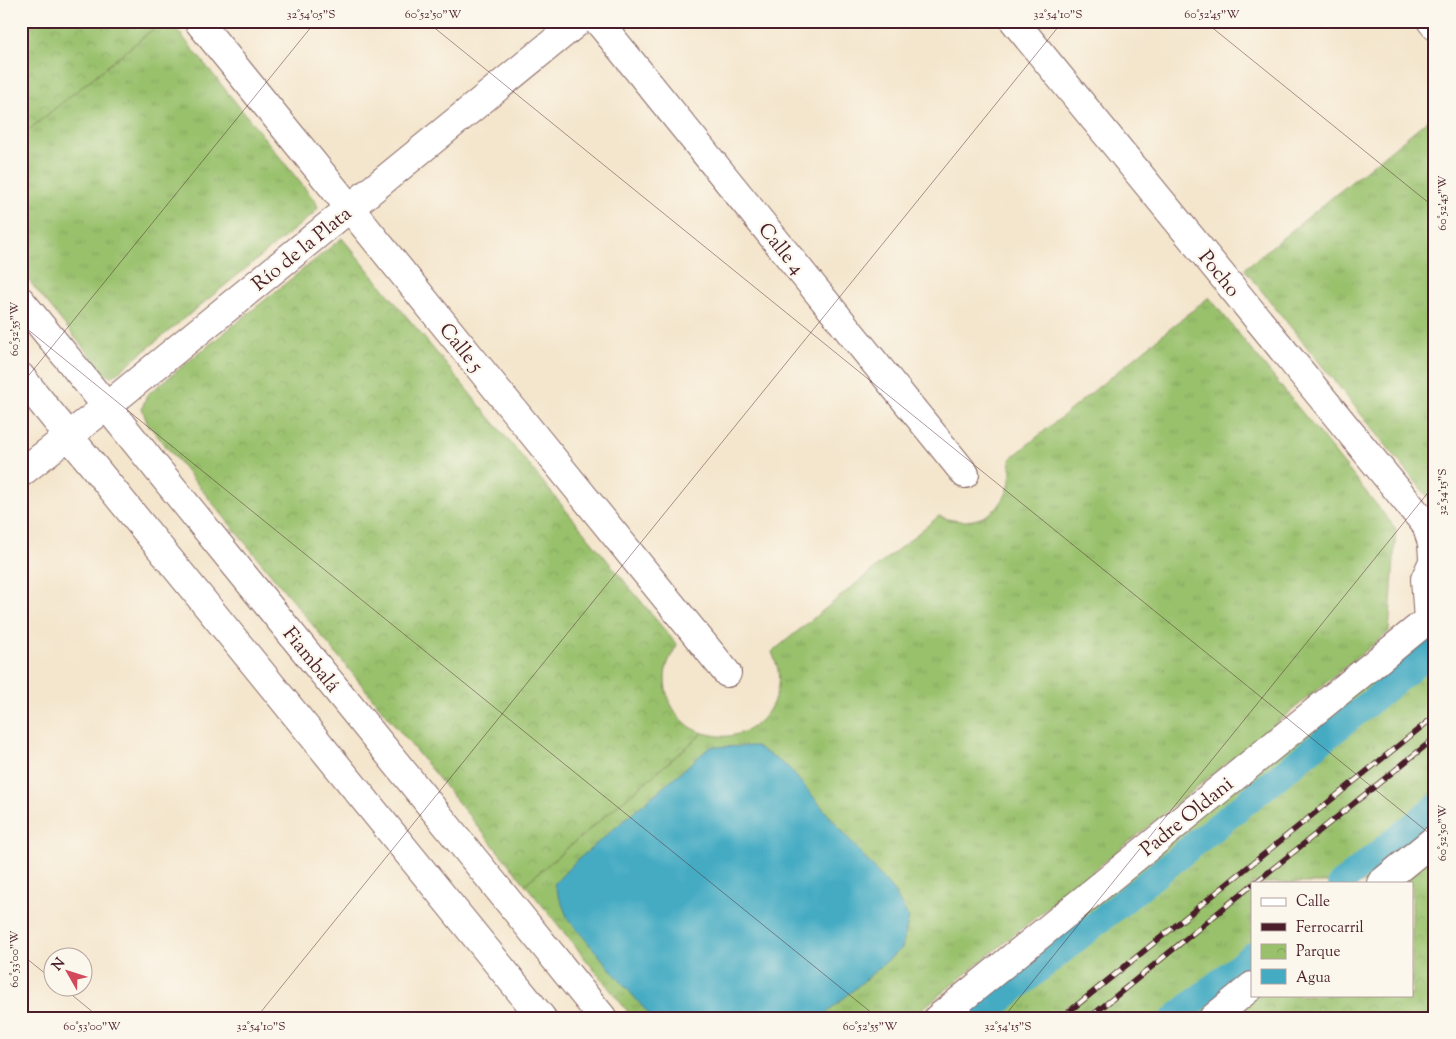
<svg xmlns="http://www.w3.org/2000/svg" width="1456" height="1039" font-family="'Sorts Mill Goudy',serif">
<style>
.grass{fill:url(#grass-tufts);stroke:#72704c}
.park{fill:url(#park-crowns);stroke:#72704c}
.water{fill:#44abc3;stroke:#476577}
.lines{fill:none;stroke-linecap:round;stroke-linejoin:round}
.canal{stroke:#44abc3;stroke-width:26}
.minor-casing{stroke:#866564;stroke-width:30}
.tertiary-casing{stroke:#866564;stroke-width:30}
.secondary-casing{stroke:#866564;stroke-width:30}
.minor{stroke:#fff;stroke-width:28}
.tertiary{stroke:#fff;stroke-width:28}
.secondary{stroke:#fff;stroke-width:28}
.rail-casing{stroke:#4a1f2b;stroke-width:5.5}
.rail{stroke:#fbf7ec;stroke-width:4;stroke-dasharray:11;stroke-linecap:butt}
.ticks{fill:none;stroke:#4a1f2b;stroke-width:1;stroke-opacity:0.45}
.labels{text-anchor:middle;stroke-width:4.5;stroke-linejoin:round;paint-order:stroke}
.street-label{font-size:20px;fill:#4a1f2b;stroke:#fbf7ec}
.neatline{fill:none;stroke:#4a1f2b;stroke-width:2}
.ticks-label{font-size:12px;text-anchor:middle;fill:#4a1f2b}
</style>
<defs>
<pattern id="grass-tufts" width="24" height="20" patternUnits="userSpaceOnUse" patternTransform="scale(1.25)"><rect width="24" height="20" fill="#99c16c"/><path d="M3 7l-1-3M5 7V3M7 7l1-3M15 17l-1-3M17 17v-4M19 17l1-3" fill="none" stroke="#85a55e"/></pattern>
<pattern id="park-crowns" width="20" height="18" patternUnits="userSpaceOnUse" patternTransform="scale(1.25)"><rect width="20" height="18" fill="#99c16c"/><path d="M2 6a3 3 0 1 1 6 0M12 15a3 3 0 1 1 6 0" fill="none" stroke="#85a55e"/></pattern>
</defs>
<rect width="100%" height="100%" fill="#fbf7ec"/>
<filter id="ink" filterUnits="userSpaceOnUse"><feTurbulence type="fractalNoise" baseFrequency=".02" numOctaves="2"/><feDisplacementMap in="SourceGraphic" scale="10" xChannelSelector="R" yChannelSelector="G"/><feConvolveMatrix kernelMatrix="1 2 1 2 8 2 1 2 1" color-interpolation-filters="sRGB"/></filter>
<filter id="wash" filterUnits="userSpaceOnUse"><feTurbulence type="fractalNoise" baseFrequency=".0096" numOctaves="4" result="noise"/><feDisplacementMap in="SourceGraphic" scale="20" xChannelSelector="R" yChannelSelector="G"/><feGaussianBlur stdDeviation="1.12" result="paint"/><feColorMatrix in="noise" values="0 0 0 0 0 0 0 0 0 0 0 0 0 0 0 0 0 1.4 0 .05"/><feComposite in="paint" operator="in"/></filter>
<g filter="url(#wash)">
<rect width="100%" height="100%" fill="#f4e6cd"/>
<path class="grass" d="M163 21H170L316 202 318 208 313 214 117 373 111 376 104 373 21 271V136Z
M1435 114V501H1431L1244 269Z
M1209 297 1396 529 1389 632 911 1018H633L525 884 703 733C713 735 723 738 734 735 763 729 782 699 778 670 777 664 774 658 772 652L939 516C982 533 1017 504 1010 459Z
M1435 614V839L1381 883H1252V986L1213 1018H938Z"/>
<path class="park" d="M21 21H163L21 136Z
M342 238 677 645C674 651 670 657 668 663 660 683 669 710 686 723 690 728 697 730 703 733L525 884 147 423 142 408 147 395Z
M1435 839V1018H1213L1252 995H1412V883H1381Z"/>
<path class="water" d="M756 746 788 767 894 892 909 918 902 948 821 1018H652L568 919 554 884 575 862 710 747Z"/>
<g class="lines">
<path class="canal" d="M1341 883 1435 807
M979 1018 1435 650
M1174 1018 1252 955"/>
</g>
</g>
<g filter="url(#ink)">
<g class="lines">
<g class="minor-casing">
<path id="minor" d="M198 21 727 673
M598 21 965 474
M1014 21 1426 525 1432 543 1433 559
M1431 21 1435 26
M21 301 603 1018
M21 473 107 406 579 21
M1428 620 1425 579 1435 557
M1381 883 1435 839
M1213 1018 1252 986"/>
</g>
<g class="tertiary-casing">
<path id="tertiary" d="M21 377 542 1018"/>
</g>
<g class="secondary-casing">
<path id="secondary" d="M938 1018 1435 614"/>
</g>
<use href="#minor" class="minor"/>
<use href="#tertiary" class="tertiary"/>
<use href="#secondary" class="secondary"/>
<g class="rail-casing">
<path id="rail" d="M1255 883 1435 738
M1061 1018 1435 716
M1089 1018 1252 885"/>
</g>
<use href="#rail" class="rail"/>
</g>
</g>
<path class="ticks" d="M426 21 1435 838M1204 21 1435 208M21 324 878 1018M21 385 316 21M21 954 52 979M61 986 100 1018M256 1018 1063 21M1003 1018 1435 484"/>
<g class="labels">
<g class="street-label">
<text transform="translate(301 248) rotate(-39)" y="7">Río de la Plata</text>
<text transform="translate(782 248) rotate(51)" y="7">Calle 4</text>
<text transform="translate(1220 273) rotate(51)" y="7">Pocho</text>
<text transform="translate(462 347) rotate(51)" y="7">Calle 5</text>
<text transform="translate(312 659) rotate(51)" y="7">Fiambalá</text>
<text transform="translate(1186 816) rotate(-39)" y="7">Padre Oldani</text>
</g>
</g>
<rect width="1456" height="1039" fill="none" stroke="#fbf7ec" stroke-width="55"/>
<rect x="1251" y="882" width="162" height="115" fill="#fbf7ec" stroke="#b4a19f"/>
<rect x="1261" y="898" width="25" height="8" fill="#ffffff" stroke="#b4a19f"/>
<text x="1296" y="906" font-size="15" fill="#4a1f2b">Calle</text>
<rect x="1261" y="923" width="25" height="8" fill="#4a1f2b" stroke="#b4a19f"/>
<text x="1296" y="932" font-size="15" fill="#4a1f2b">Ferrocarril</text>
<rect x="1261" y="944" width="25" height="15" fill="url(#park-crowns)" stroke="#b4a19f"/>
<text x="1296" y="956" font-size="15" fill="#4a1f2b">Parque</text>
<rect x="1261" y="969" width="25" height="15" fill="#44abc3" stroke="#b4a19f"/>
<text x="1296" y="982" font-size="15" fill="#4a1f2b">Agua</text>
<g transform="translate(68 972) rotate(309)"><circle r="24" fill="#fbf7ec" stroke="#b4a19f"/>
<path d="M0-4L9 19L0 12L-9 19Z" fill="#d1495b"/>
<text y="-8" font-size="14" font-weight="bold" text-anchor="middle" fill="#4a1f2b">N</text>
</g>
<rect x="28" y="28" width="1400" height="984" class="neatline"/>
<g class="ticks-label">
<text x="311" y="18">32°54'05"S</text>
<text x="433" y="18">60°52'50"W</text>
<text x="1058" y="18">32°54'10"S</text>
<text x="1212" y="18">60°52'45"W</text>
<text transform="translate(1442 203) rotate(-90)" y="4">60°52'45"W</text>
<text transform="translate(14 329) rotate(-90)" y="4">60°52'55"W</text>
<text transform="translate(1442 492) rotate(-90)" y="4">32°54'15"S</text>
<text transform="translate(1442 833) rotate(-90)" y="4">60°52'50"W</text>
<text transform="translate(14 959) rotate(-90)" y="4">60°53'00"W</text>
<text x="92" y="1030">60°53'00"W</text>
<text x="261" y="1030">32°54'10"S</text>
<text x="870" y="1030">60°52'55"W</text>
<text x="1008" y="1030">32°54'15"S</text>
</g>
</svg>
